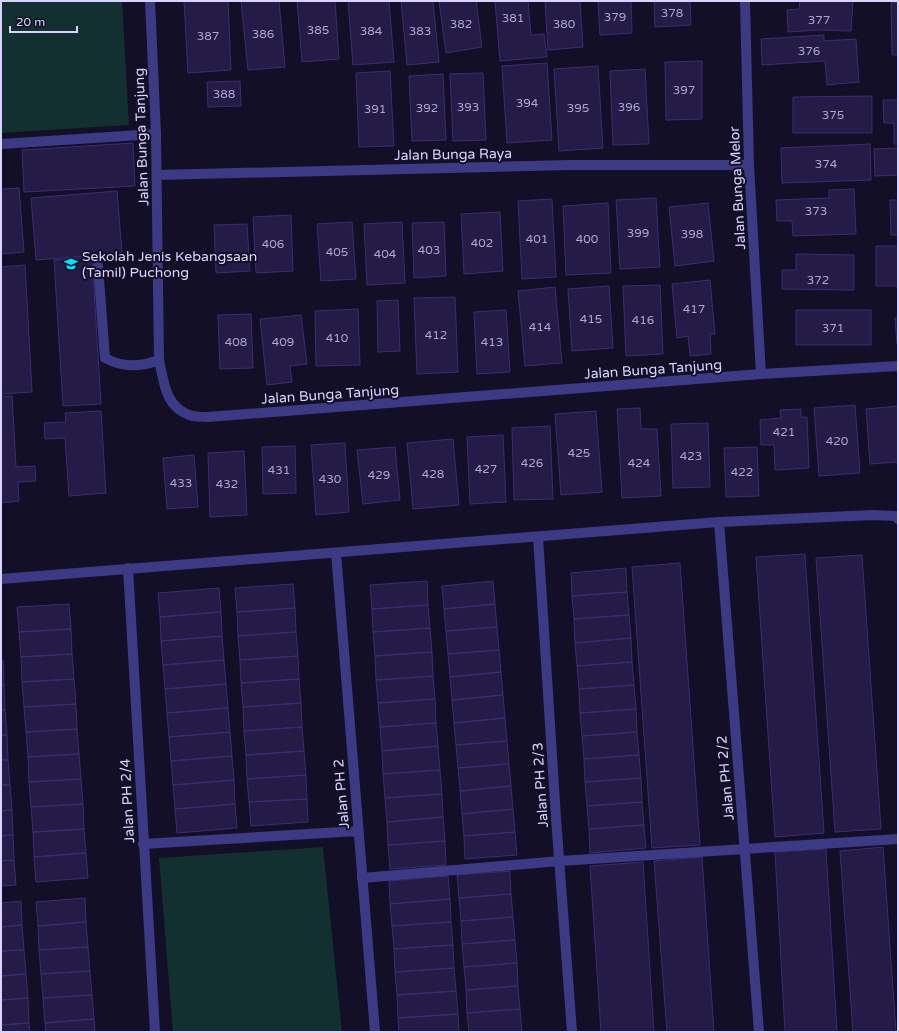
<svg xmlns="http://www.w3.org/2000/svg" width="899" height="1033" font-family="'Varela Round',sans-serif">
<style>
.green{fill:#12302f}
.building{fill:#241b47;stroke:#3b2d73}
.lines{fill:none;stroke-linecap:round;stroke-linejoin:round}
.lane{stroke:#3d3a85;stroke-width:10}
.street{stroke:#3d3a85;stroke-width:10}
.labels{text-anchor:middle;stroke-width:4;stroke-linejoin:round;paint-order:stroke}
.number-label{font-size:12px;fill:#aca6d1}
.street-label{font-size:14px;fill:#d9d4ff;stroke:#130f26}
.poi-label{font-size:14px;fill:#d9d4ff;stroke:#130f26;text-anchor:start}
</style>
<rect width="100%" height="100%" fill="#130f26"/>
<path class="green" d="M1 1H122L129 125 1 133Z
M323 847 342 1032H173L159 858Z"/>
<path class="building" d="M184 1H228L231 70 188 73Z
M241 1H279L285 67 248 70Z
M297 1H335L339 59 302 62Z
M348 1H389L394 62 353 65Z
M401 1H433L439 62 407 65Z
M439 1H476L482 47 446 53Z
M495 1H528L531 35 544 34 547 57 500 61Z
M545 1H580L583 47 548 50Z
M598 1H631L632 33 600 35Z
M654 1H690L691 25 655 27Z
M800 1H853L851 31 820 30 788 32 787 10 799 9Z
M898 2V55H892L891 3Z
M824 35V41L856 39 859 82 827 85 825 61 762 65 761 39Z
M702 61V119L666 120 665 62Z
M547 63 552 140 507 143 502 66Z
M598 66 603 148 559 151 554 69Z
M645 69 649 144 613 145 610 71Z
M390 71 394 146 359 147 356 73Z
M483 73 486 140 453 141 450 74Z
M443 74 446 140 412 141 409 76Z
M240 81 241 106 208 107 207 82Z
M872 96V133H793V97Z
M883 100H898V144H894V123H884Z
M133 143 135 186 24 192 22 150Z
M870 144 871 180 782 183 781 148Z
M898 148V175L875 176 874 149Z
M19 188 24 252 1 254V189Z
M854 189 856 234 793 236 792 221H777L776 200 829 198V190Z
M117 191 122 253 36 260 31 198Z
M656 198 660 267 620 269 616 200Z
M552 199 556 277 522 279 518 201Z
M890 200H898V235H891Z
M608 203 611 273 566 275 563 206Z
M708 203 714 261 675 266 669 207Z
M500 212 503 271 464 274 461 214Z
M291 215 293 271 256 273 253 217Z
M352 222 356 279 321 281 317 224Z
M402 222 405 283 367 285 364 224Z
M444 222 446 276 414 278 412 223Z
M247 224 250 271 216 273 214 225Z
M876 246H898V286H876Z
M796 254 854 255V290L782 289V270H796Z
M92 257 101 404 63 406 54 260Z
M25 265 32 392 1 394V267Z
M710 280 715 334H710L711 354 690 356 688 336 677 338 672 284Z
M660 285 663 354 626 356 623 286Z
M609 286 613 348 572 351 568 289Z
M555 287 562 363 525 366 518 291Z
M455 297 458 372 417 374 414 298Z
M398 300 400 351 378 352 377 301Z
M358 309 360 365 316 366 315 311Z
M506 310 510 372 477 374 474 312Z
M796 310H871V345H796Z
M251 314 253 368 220 369 218 315Z
M301 315 307 364 290 366 292 382 267 385 260 319Z
M895 318H898V344H897Z
M1 396H12L16 467 35 466 36 481 18 482 19 501 1 503Z
M855 405 860 473 819 476 814 408Z
M898 406V462L870 464 866 409Z
M640 408 641 429H657L661 496 622 498 617 409Z
M801 409V417H807L809 468 775 470 774 445H761L760 420 781 418 780 410Z
M101 411 106 493 69 496 65 438 45 439 44 423 66 422 65 413Z
M596 411 602 492 561 495 555 414Z
M708 423 710 487 673 488 671 424Z
M550 426 553 499 514 500 512 428Z
M503 435 506 502 470 504 467 437Z
M453 439 459 505 413 509 407 443Z
M345 443 349 512 316 515 311 445Z
M295 446 296 493 263 494 262 447Z
M395 447 400 500 363 504 357 450Z
M757 447 759 496 726 497 724 448Z
M244 451 247 515 210 517 208 453Z
M194 455 198 507 167 509 163 458Z
M805 554 824 833 775 837 756 557Z
M862 555 881 829 835 832 816 558Z
M680 563 700 845 652 848 632 567Z
M626 568 627 592 572 596 571 573Z
M427 581 428 605 372 609 370 585Z
M493 581 495 604 444 609 442 586Z
M293 584 295 608 237 612 235 588Z
M219 588 221 612 160 617 158 593Z
M627 592 629 615 574 619 572 596Z
M69 604 71 629 19 632 17 607Z
M495 604 497 627 446 631 444 609Z
M428 605 430 628 373 632 372 609Z
M295 608 296 632 238 636 237 612Z
M221 612 222 636 161 641 160 617Z
M629 615 631 638 575 643 574 619Z
M497 627 499 650 448 654 446 631Z
M430 628 432 652 375 656 373 632Z
M71 629 72 654 21 657 19 632Z
M296 632 298 656 240 660 238 636Z
M222 636 224 660 163 665 161 641Z
M631 638 632 662 577 666 575 643Z
M499 650 501 672 450 677 448 654Z
M432 652 433 676 376 680 375 656Z
M72 654 74 679 22 682 21 657Z
M298 656 299 679 241 683 240 660Z
M1 660H3L4 685H1Z
M224 660 226 684 165 689 163 665Z
M632 662 634 685 579 689 577 666Z
M501 672 503 695 452 700 450 677Z
M433 676 435 699 378 703 376 680Z
M74 679 76 704 24 707 22 682Z
M299 679 301 703 243 707 241 683Z
M226 684 228 708 167 713 165 689Z
M1 685H4L5 710H1Z
M634 685 636 709 580 713 579 689Z
M503 695 505 718 454 723 452 700Z
M435 699 436 723 380 727 378 703Z
M301 703 302 727 244 731 243 707Z
M76 704 77 729 26 732 24 707Z
M228 708 230 732 169 737 167 713Z
M636 709 637 732 582 736 580 713Z
M1 710H5L7 735H1Z
M505 718 507 741 456 745 454 723Z
M436 723 438 746 382 751 380 727Z
M302 727 304 751 246 755 244 731Z
M77 729 79 754 28 757 26 732Z
M230 732 232 756 171 761 169 737Z
M637 732 639 755 584 759 582 736Z
M1 735H7L8 760H1Z
M507 741 509 764 458 768 456 745Z
M438 746 440 770 383 774 382 751Z
M304 751 306 775 247 779 246 755Z
M79 754 81 779 29 782 28 757Z
M639 755 641 778 585 782 584 759Z
M232 756 234 780 173 785 171 761Z
M1 760H8L10 785H1Z
M509 764 511 786 460 791 458 768Z
M440 770 442 794 385 798 383 774Z
M306 775 307 799 249 802 247 779Z
M641 778 642 802 587 806 585 782Z
M81 779 83 804 31 807 29 782Z
M234 780 235 804 175 809 173 785Z
M1 785H10L12 810 1 811Z
M511 786 513 809 462 814 460 791Z
M442 794 443 817 387 822 385 798Z
M307 799 308 822 251 826 249 802Z
M642 802 644 825 589 829 587 806Z
M83 804 84 829 33 832 31 807Z
M235 804 237 828 177 833 175 809Z
M513 809 515 832 464 836 462 814Z
M12 810 13 835 1 836V811Z
M443 817 445 841 388 845 387 822Z
M644 825 646 848 590 853 589 829Z
M84 829 86 853 34 857 33 832Z
M515 832 517 855 465 859 464 836Z
M13 835 14 860 1 861V836Z
M445 841 446 865 390 869 388 845Z
M883 847 896 1032H853L840 851Z
M826 849 837 1032H785L775 852Z
M86 853 88 878 36 882 34 857Z
M702 857 714 1032H667L654 861Z
M14 860 16 885 1 886V861Z
M643 862 654 1032H601L590 866Z
M510 871 511 894 459 898 457 875Z
M448 876 450 899 390 904 389 881Z
M511 894 513 917 461 921 459 898Z
M85 898 86 922 38 926 36 902Z
M450 899 451 922 392 926 390 904Z
M21 901 22 925 1 927V903Z
M513 917 515 940 462 944 461 921Z
M86 922 88 947 39 950 38 926Z
M451 922 453 945 394 949 392 926Z
M22 925 24 950 1 951V927Z
M515 940 517 963 464 967 462 944Z
M453 945 454 968 395 972 394 949Z
M88 947 90 971 41 974 39 950Z
M24 950 26 974 1 976V951Z
M517 963 518 986 466 990 464 967Z
M454 968 456 991 397 995 395 972Z
M90 971 92 995 43 998 41 974Z
M26 974 28 998 1 1000V976Z
M518 986 520 1009 467 1013 466 990Z
M456 991 458 1014 398 1018 397 995Z
M92 995 94 1019 45 1023 43 998Z
M28 998 29 1023 1 1025V1000Z
M520 1009 522 1032H469L467 1013Z
M458 1014 459 1032H399L398 1018Z
M94 1019 95 1032H46L45 1023Z
M29 1023 30 1032H1V1025Z"/>
<g class="lines">
<path class="lane" d="M1 144 156 134
M98 266 105 358C123 368 141 367 159 360
M362 878 560 861 898 839"/>
<path class="street" d="M150 1 156 134 159 360C164 382 165 406 189 415 195 417 202 417 208 417L761 374 898 366
M745 1 749 165 761 374
M157 175 568 165H749
M719 522 759 1032
M538 537 556 818 572 1032
M336 553 375 1032
M128 568 155 1032
M1 579 719 522 873 515 896 516 898 519
M143 844 358 831"/>
</g>
<defs>
<g id="school-bare" transform="scale(1.08)"><path d="M0-5L7-2L0 1L-7-2ZM-4 1L0 2.5L4 1V4Q0 6-4 4Z" fill="#00e5ff" stroke="#130f26" stroke-width="2.5" paint-order="stroke"/></g>
</defs>
<g fill-rule="evenodd">
<use href="#school-bare" x="71" y="264"/>
</g>
<g class="labels">
<g class="number-label">
<text x="672" y="17">378</text>
<text x="615" y="21">379</text>
<text x="513" y="22">381</text>
<text x="819" y="24">377</text>
<text x="461" y="28">382</text>
<text x="564" y="28">380</text>
<text x="318" y="34">385</text>
<text x="371" y="35">384</text>
<text x="420" y="35">383</text>
<text x="263" y="38">386</text>
<text x="208" y="40">387</text>
<text x="809" y="55">376</text>
<text x="684" y="94">397</text>
<text x="224" y="98">388</text>
<text x="527" y="107">394</text>
<text x="468" y="111">393</text>
<text x="629" y="111">396</text>
<text x="427" y="112">392</text>
<text x="578" y="112">395</text>
<text x="375" y="113">391</text>
<text x="833" y="119">375</text>
<text x="826" y="168">374</text>
<text x="816" y="215">373</text>
<text x="638" y="237">399</text>
<text x="692" y="238">398</text>
<text x="537" y="243">401</text>
<text x="587" y="243">400</text>
<text x="482" y="247">402</text>
<text x="273" y="248">406</text>
<text x="429" y="254">403</text>
<text x="337" y="256">405</text>
<text x="385" y="258">404</text>
<text x="818" y="284">372</text>
<text x="694" y="313">417</text>
<text x="591" y="323">415</text>
<text x="643" y="324">416</text>
<text x="540" y="331">414</text>
<text x="833" y="332">371</text>
<text x="436" y="339">412</text>
<text x="337" y="342">410</text>
<text x="236" y="346">408</text>
<text x="283" y="346">409</text>
<text x="492" y="346">413</text>
<text x="784" y="436">421</text>
<text x="837" y="445">420</text>
<text x="579" y="457">425</text>
<text x="691" y="460">423</text>
<text x="532" y="467">426</text>
<text x="639" y="467">424</text>
<text x="486" y="473">427</text>
<text x="279" y="474">431</text>
<text x="742" y="476">422</text>
<text x="433" y="478">428</text>
<text x="379" y="479">429</text>
<text x="330" y="483">430</text>
<text x="181" y="487">433</text>
<text x="227" y="488">432</text>
</g>
<g class="street-label">
<text transform="translate(141 137) rotate(-92)" y="5">Jalan Bunga Tanjung</text>
<text transform="translate(453 154) rotate(-1)" y="5">Jalan Bunga Raya</text>
<text transform="translate(737 188) rotate(-93)" y="5">Jalan Bunga Melor</text>
<text transform="translate(653 369) rotate(-4)" y="5">Jalan Bunga Tanjung</text>
<text transform="translate(330 394) rotate(-4)" y="5">Jalan Bunga Tanjung</text>
<text transform="translate(725 778) rotate(-95)" y="5">Jalan PH 2/2</text>
<text transform="translate(540 785) rotate(-94)" y="5">Jalan PH 2/3</text>
<text transform="translate(341 794) rotate(-95)" y="5">Jalan PH 2</text>
<text transform="translate(127 801) rotate(-93)" y="5">Jalan PH 2/4</text>
</g>
<g class="poi-label">
<text x="82" y="261">Sekolah Jenis Kebangsaan<tspan x="82" dy="16">(Tamil) Puchong</tspan></text>
</g>
</g>
<rect width="899" height="1033" fill="none" stroke="#d9d4ff" stroke-width="4"/>
<path d="M10 26v6h67v-6" fill="none" stroke="#d9d4ff" stroke-width="2"/>
<text x="16" y="26" font-size="12" fill="#d9d4ff" stroke="#130f26" stroke-width="3" paint-order="stroke">20 m</text>
</svg>
